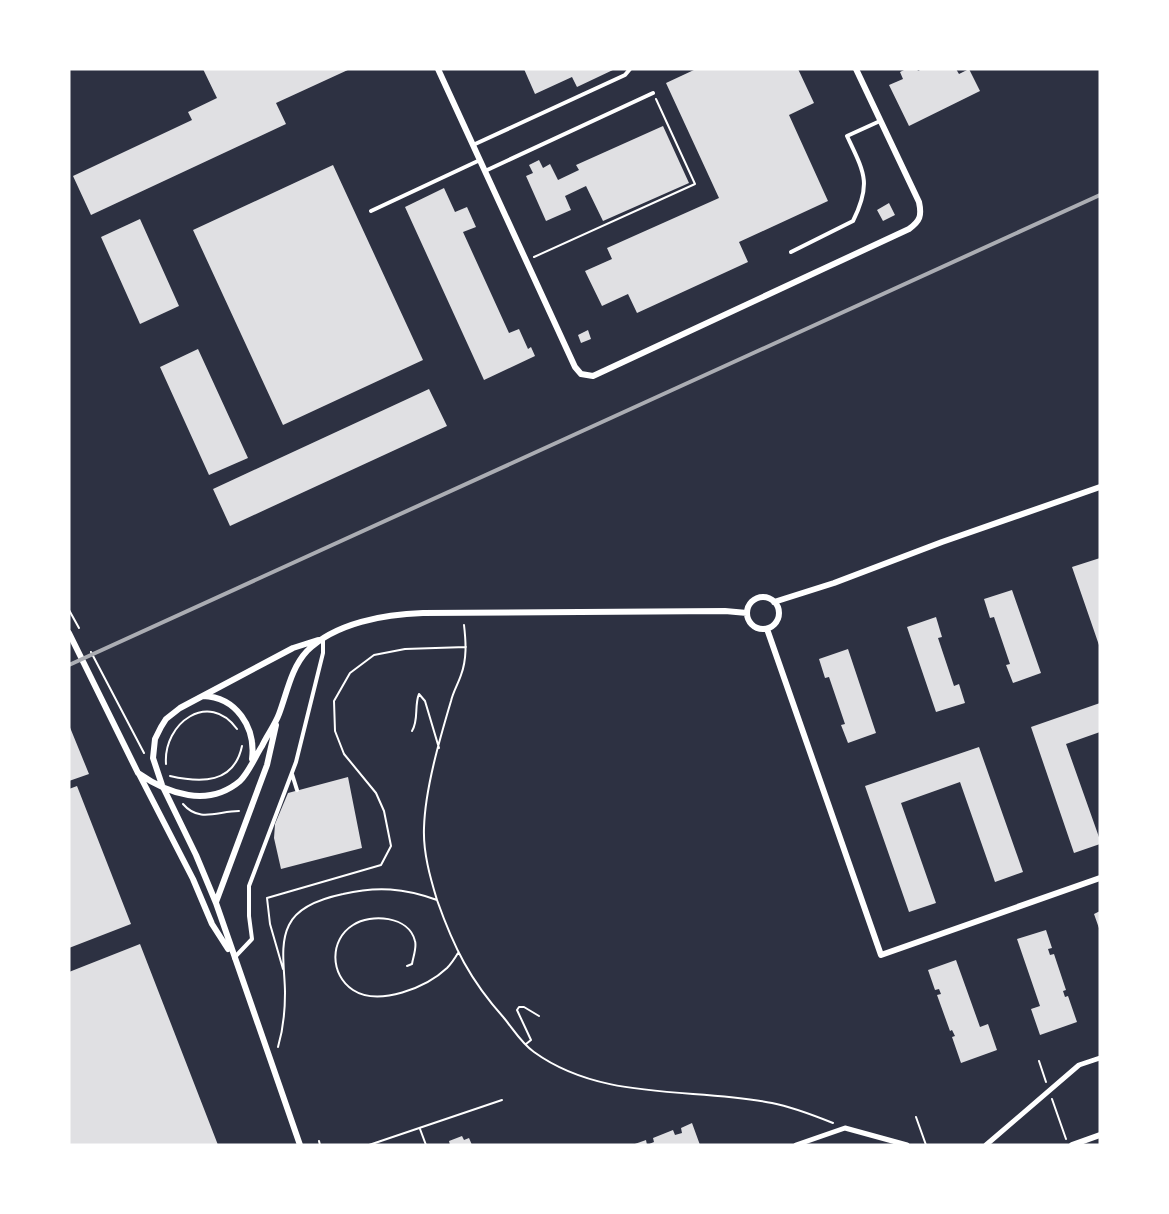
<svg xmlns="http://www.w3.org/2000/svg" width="1169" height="1214" font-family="Cabin,sans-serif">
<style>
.building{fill:#e0e0e3}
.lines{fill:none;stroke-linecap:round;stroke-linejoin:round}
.path{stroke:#fff;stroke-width:2}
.service{stroke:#fff;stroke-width:4}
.pedestrian{stroke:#fff;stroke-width:5}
.minor{stroke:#fff;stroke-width:6}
.rail{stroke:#abadb3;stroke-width:4}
</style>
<rect width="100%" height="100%" fill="#2d3142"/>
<path class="building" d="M203 69H350L276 103 286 124 91 215 73 176 192 120 188 112 217 98Z
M524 69H615L577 87 572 77 535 94Z
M696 69H798L814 103 789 115 828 201 739 242 748 262 637 313 628 294 602 306 585 271 612 259 607 248 719 198 666 83Z
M906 69H917L918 71 922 69H956L959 74 969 69 980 91 909 126 889 85 903 79 900 72Z
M663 126 689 183 603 221 586 186 565 196 571 210 546 221 526 176 533 173 529 165 539 160 543 168 550 164 558 180 579 170 576 165Z
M333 165 423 360 283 425 193 230Z
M444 188 455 212 467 207 476 227 463 232 509 333 519 329 528 349 531 347 535 356 484 380 405 207Z
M889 203 895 215 883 221 877 210Z
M140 219 179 306 140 324 101 237Z
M588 330 591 339 581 343 578 335Z
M198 349 248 458 209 475 160 367Z
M429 389 447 426 230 526 213 489Z
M1100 558V648L1072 567Z
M1012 590 1041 673 1013 683 1006 665 1010 664 994 617 990 618 984 599Z
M936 617 942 637 938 638 954 686 959 684 965 703 936 712 907 627Z
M848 649 876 733 848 743 841 725 845 724 829 677 825 678 819 659Z
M1100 703V732L1066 744 1100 840V844L1074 853 1031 727Z
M69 725 89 774 69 781Z
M979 747 1023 872 995 882 960 782 901 803 936 903 909 912 865 786Z
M348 777 362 848 281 869 274 838 275 824 288 793Z
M77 786 131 924 69 948V789Z
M1100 911V931L1094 914Z
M1046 930 1052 948 1048 949 1050 955 1054 954 1066 990 1063 991 1065 997 1068 996 1077 1022 1040 1035 1031 1009 1040 1006 1017 939Z
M140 944 218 1145H69V972Z
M956 960 980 1027 988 1024 997 1050 961 1063 952 1037 955 1036 952 1030 950 1031 937 995 941 994 939 989 935 990 928 970Z
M692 1123 700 1145H632L646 1140 647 1145 654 1142 653 1138 673 1130 675 1135 682 1133 681 1128Z
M462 1136 464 1140 469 1138 472 1145H450L449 1141Z"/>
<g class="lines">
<path class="path" d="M534 257 695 184 656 99
M69 610 79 628
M91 652 144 753
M412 731C419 720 414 706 419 694L425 701 439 748
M166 764C163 723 209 690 237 729
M170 776C201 783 234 784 242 746
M183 804C199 823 218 811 239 811
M437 900C430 877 423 852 424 828 425 789 440 738 451 701 453 692 458 684 461 675 467 659 466 642 464 625
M407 966 412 964C413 957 417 948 415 941 409 916 371 913 353 925 329 940 330 975 353 990 379 1007 427 987 447 968 451 964 455 958 458 953
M283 969 270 924 267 898 381 865 391 846 384 811 376 793 344 754 335 731 334 701 350 673 374 655 405 649 466 647
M526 1044 531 1040 517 1010 519 1007H524L539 1016
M278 1047C283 1030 285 1010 285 993 285 971 279 945 289 925 298 906 324 898 343 894 377 886 404 888 437 900 454 948 470 980 504 1018 513 1029 522 1044 534 1052 603 1102 693 1087 772 1103 793 1107 813 1115 833 1123
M1039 1061 1046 1082
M1052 1099 1066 1139
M916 1117 926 1145
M420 1129 426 1145
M319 1141 320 1145
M369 1145 502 1100"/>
<path class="service" d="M473 145 625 75 630 69
M485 171 653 93
M371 211 480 160
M791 252 853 221C872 183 864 172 847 136L880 121
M292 774 297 790
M234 958 252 939 249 916V886L296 762 323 653V639"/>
<path class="pedestrian" d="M796 1145 845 1128 907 1145
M986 1145 1079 1065 1100 1058"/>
<path class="minor" d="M438 69 575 367 581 374 593 376 909 229C920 221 922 216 919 202L856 69
M747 613a16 16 0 1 1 32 0a16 16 0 1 1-32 0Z
M774 602 834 583 942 542 1100 487
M767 629 881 955 1100 878
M69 633 138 773C168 794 208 808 240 781 249 772 255 757 262 746 267 735 275 725 279 714 287 693 291 668 307 651 335 623 385 614 423 613L725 611 747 613
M203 696C236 697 256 727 252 759
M139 774 193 879 212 924 228 949
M216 902 267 765 276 725
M300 1145 216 903 196 855 162 785 153 758 155 739 161 727 166 719 180 708 293 648 318 640
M1072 1145 1100 1135"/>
<path class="rail" d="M69 665 1100 195"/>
</g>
<rect width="1169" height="1214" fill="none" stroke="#ffffff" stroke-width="141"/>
</svg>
